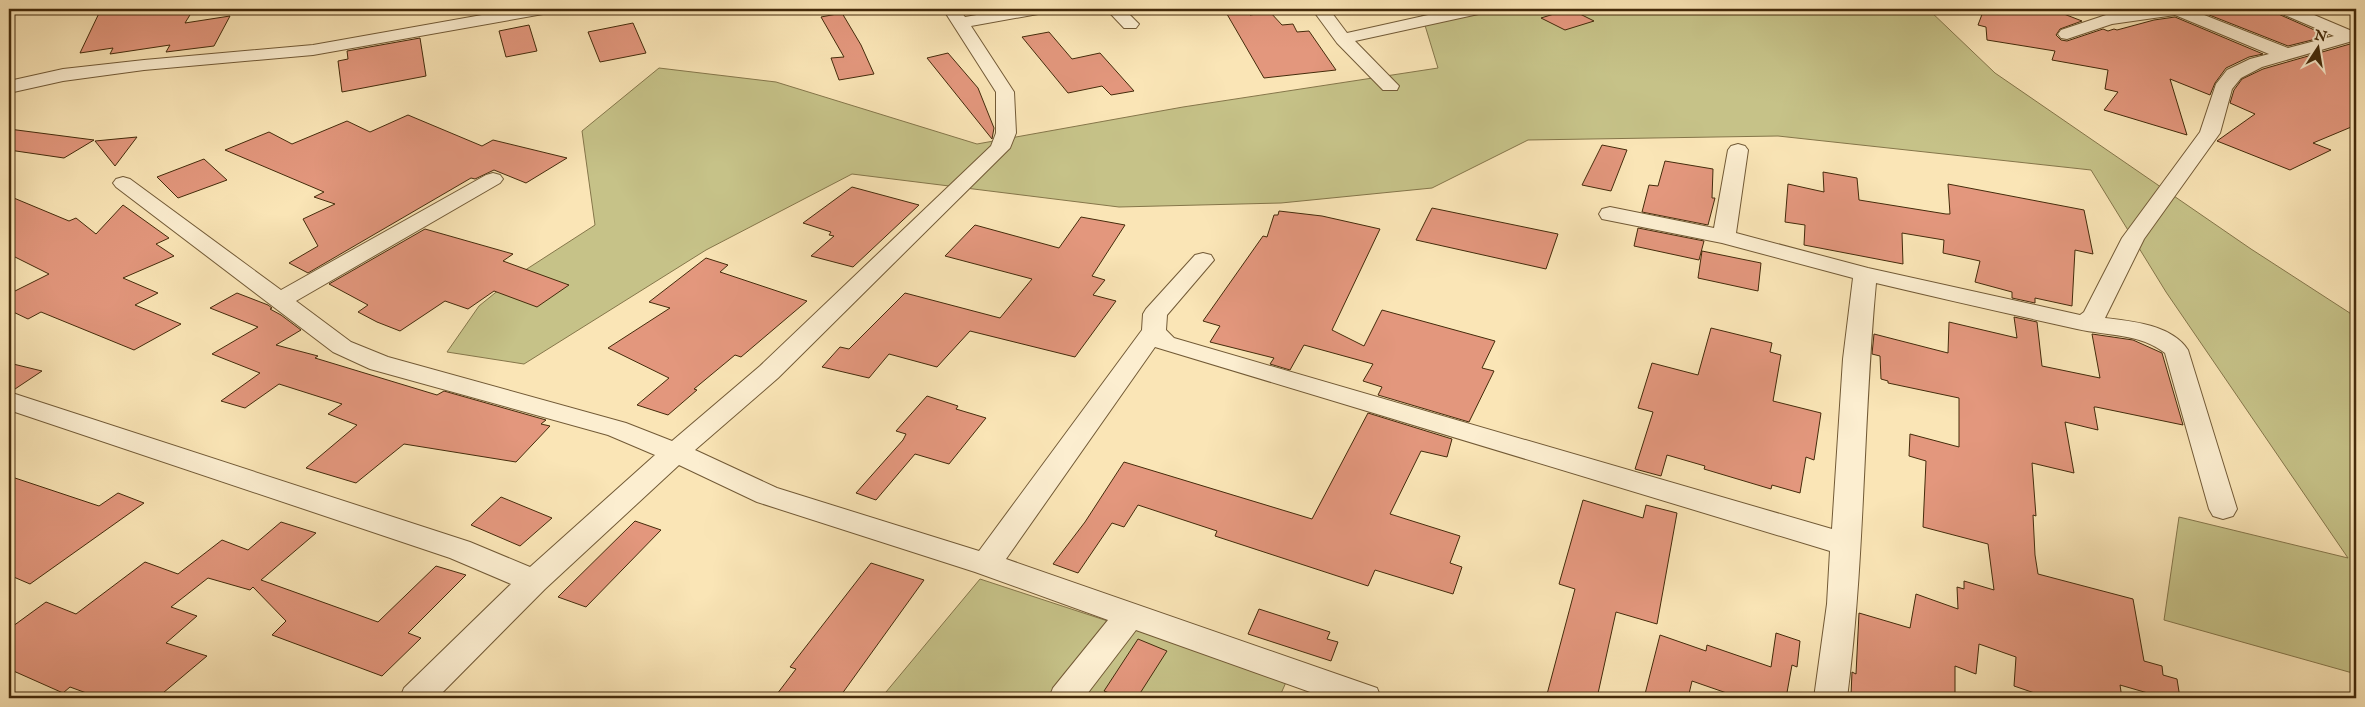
<svg xmlns="http://www.w3.org/2000/svg" width="2365" height="707" font-family="'IM FELL English',serif">
<style>
.green{fill:#c6c288;stroke:#85764a}
.building{fill:#e3977d;stroke:#442b0b}
.lines{fill:none;stroke-linecap:round;stroke-linejoin:round}
.minor-casing{stroke:#725a36;stroke-width:2}
.minor{fill:#fceed0;fill-rule:evenodd}
</style>
<rect width="100%" height="100%" fill="#fae5b6"/>
<filter id="stains"><feTurbulence type="fractalNoise" baseFrequency=".004" numOctaves="4"/><feColorMatrix values="0 0 0 0 .2 0 0 0 0 .09 0 0 0 0 .02 0 0 0 .5 -.17"/></filter>
<radialGradient id="worn" r=".72"><stop offset=".6" stop-color="#630" stop-opacity="0"/><stop offset="1" stop-color="#630" stop-opacity=".3"/></radialGradient>
<path class="green" d="M1420 9H1928L1995 73 2251 249 2356 317V674L2164 620 2179 517 2348 558 2166 292 2091 170 1778 136 1528 140 1432 188 1281 203 1119 207 852 174 706 250 524 364 447 352 479 306 516 276 595 225 582 131 659 68 776 82 977 144 1183 107 1438 68Z
M980 579 1287 680 1279 698H881Z"/>
<path class="building" d="M101 9H179L177 12 193 10 185 23 230 16 214 46 166 52 170 45 110 54 113 48 80 53Z
M1224 9H1246L1250 15 1270 12 1282 25 1293 24 1297 32 1309 31 1336 70 1264 78Z
M1570 9 1594 21 1565 30 1541 18Z
M1984 9H2051L2082 21 2060 29 2056 35 2061 40 2067 41 2103 29 2108 31 2114 29 2117 30 2154 20 2175 17 2263 54 2249 57 2226 68 2215 83 2210 95 2170 79 2187 135 2104 110 2118 92 2105 89 2108 70 2052 60 2055 51 1987 40 1986 27 1978 25Z
M2194 9H2216L2226 13 2241 9H2267L2328 36 2288 46Z
M842 13 861 45 874 74 839 80 831 58 844 57 821 17Z
M633 23 646 53 600 62 588 32Z
M529 25 537 51 506 57 499 31Z
M1049 32 1072 59 1100 53 1134 91 1111 95 1102 86 1068 93 1022 37Z
M420 38 426 76 342 92 338 61 348 59 347 51Z
M2350 44 2356 46V125L2313 143 2331 150 2290 170 2217 141 2255 114 2230 103 2234 90 2242 79 2263 69Z
M948 53 978 88 994 128 992 139 927 58Z
M408 115 482 146 493 140 567 158 526 183 494 170 475 179 471 178 308 273 289 263 318 246 303 219 335 204 314 197 324 192 225 150 269 132 292 144 347 121 370 132Z
M9 129 94 140 64 158 9 150Z
M137 137 115 166 95 141Z
M1602 145 1627 150 1611 191 1582 185Z
M204 159 227 180 178 198 157 177Z
M1665 161 1713 169 1712 198H1715L1708 225 1642 212 1649 185 1658 186Z
M1823 172 1857 178 1859 200 1946 214H1950L1948 184 2084 210 2093 254 2075 250 2072 306 2035 298V303L2012 298V292L1975 282 1980 261 1943 253 1944 240 1902 233 1903 264 1804 245 1805 225 1785 222 1788 184 1824 192Z
M852 187 919 205 853 267 811 256 834 236 829 235 831 232 803 223Z
M9 196 69 221 76 218 96 234 123 205 169 238 156 244 174 256 123 278 158 293 135 305 181 324 134 350 41 312 28 319 9 310V294L49 274 9 254Z
M1432 208 1558 234 1546 269 1416 240Z
M1279 211 1322 216 1380 229 1332 330 1364 346 1382 310 1495 341 1482 368 1494 371 1469 422 1378 395 1382 387 1363 381 1373 364 1304 345 1290 370 1270 364 1274 358 1210 342 1220 326 1203 321 1263 236 1267 237 1274 215H1278Z
M1081 217 1125 225 1092 276 1105 280 1093 295 1116 301 1075 357 970 331 937 367 889 354 869 378 822 367 840 347 849 349 905 293 1000 318 1032 279 945 256 975 225 1059 248Z
M1638 228 1704 241 1699 260 1634 246Z
M425 229 513 254 503 261 569 285 537 307 494 291 468 309 445 301 400 331 377 322 358 312 368 305 329 284Z
M1702 251 1761 263 1758 291 1698 278Z
M706 258 728 265 720 272 807 301 741 357 735 355 694 389 697 390 668 415 637 405 669 378 608 348 670 308 649 302Z
M237 293 268 305 272 308 270 309 281 315 301 330 276 345 318 356 315 358 437 395 444 391 546 420 541 424 550 426 516 462 404 444 356 483 306 468 357 425 328 414 342 404 279 384 245 408 221 401 260 373 212 354 258 327 210 308Z
M2014 317 2037 322 2042 366 2100 378 2092 334 2133 340 2162 353 2183 425 2096 407H2094L2098 430 2065 422 2074 473 2032 463 2036 516 2033 515 2035 555 2038 574 2133 599 2144 661 2162 666 2163 675 2177 679 2180 698H2165L2120 685 2122 698H2049L2014 686 2016 657 1979 644 1976 674 1955 666V698H1860L1851 695 1852 672 1856 674 1859 613 1910 628 1916 594 1958 609 1957 587 1964 589V581L1994 590 1988 544 1923 527 1926 461 1909 456 1910 434 1959 447V398L1888 383V381L1881 379 1880 356 1872 354 1874 334 1948 353 1949 322 2017 338Z
M1711 328 1772 343 1770 352 1781 355 1773 401 1821 413 1814 460 1806 457 1800 493 1772 485 1771 489 1704 469 1705 466 1667 455 1661 476 1635 469 1653 412 1638 408 1652 363 1698 375Z
M9 363 42 371 12 391 9 390Z
M927 396 958 406 956 409 986 418 949 464 915 454 876 500 856 493 903 440 906 434 896 431Z
M1368 413 1452 439 1447 457 1421 451 1390 514 1460 536 1450 563 1462 567 1453 594 1375 570 1368 586 1215 536 1217 531 1138 505 1124 527 1112 523 1078 573 1053 564 1085 522 1124 462 1312 519Z
M9 476 99 506 118 493 144 503 30 584 9 575Z
M501 497 552 518 520 546 471 525Z
M1583 500 1643 518 1646 505 1677 513 1657 624 1616 612 1597 698H1546L1575 589 1559 584Z
M635 521 661 530 586 607 558 597Z
M281 522 316 533 261 580 378 622 436 566 466 575 408 633 421 638 382 676 272 635 286 621 253 587 250 590 208 578 171 607 197 616 166 643 207 656 157 698H100L70 687 63 693 9 669V629L46 602 76 614 145 562 178 574 222 540 248 550Z
M871 563 924 580 839 698H774L796 669 790 667Z
M1259 609 1330 632 1327 639 1338 642 1331 661 1248 634Z
M1776 633 1800 641 1797 667 1792 665 1786 698H1741L1692 681 1688 698H1644L1660 635 1706 651 1707 645 1771 667Z
M1138 639 1167 651 1137 698H1122L1104 691Z"/>
<g class="lines">
<g class="minor-casing">
<path id="minor" d="M516 9H551L549 13 543 14 313 55 144 70 63 81 9 93V81L63 69 144 60 313 45Z
M943 9H959L965 17 1011 9H1046L1044 13 1038 14 971 26 1014 92 1016 133 1010 148 778 378 695 450 777 488 979 551 1142 330 1143 314 1146 309 1195 255 1203 253 1211 255 1214 260 1167 315 1166 330 1174 338 1832 529 1843 359 1853 278 1722 243 1602 219 1599 214 1602 209 1610 207 1714 228 1728 150 1731 146 1738 144 1745 146 1748 150 1736 233 1868 268 2080 315 2084 312 2122 238 2200 132 2216 84 2227 70 2250 59 2269 54 2175 15 2112 24 2067 39 2061 38 2058 34 2061 30 2109 14 2147 9H2189L2288 48 2334 36 2280 13 2278 9H2300L2352 31 2356 30V40L2262 67 2241 78 2232 89 2220 133 2144 239 2105 318C2132 321 2172 325 2188 350L2237 509 2233 516 2223 519 2213 516 2209 509 2165 353C2139 333 2108 336 2077 329 2010 314 1943 299 1876 283 1863 421 1865 561 1847 698H1814L1827 604 1830 551 1155 347 1006 559 1377 688 1381 698H1327L1136 630 1084 698H1049L1053 688 1108 620 975 572 757 502 679 465 545 589 437 698H400L404 688 511 584 450 558 9 410V392L470 542 530 567 655 455 608 435 370 369 333 352 116 187 113 183 116 179 123 177 130 179 281 290 486 175 493 173 500 175 503 179 500 183 296 301 351 342 388 357 626 423 672 441 760 366 991 146 996 133V92Z
M1106 9H1124L1139 24 1136 28H1124Z
M1312 9H1329L1347 33 1455 9H1485L1483 13 1355 41 1399 86 1397 90H1383L1337 43Z"/>
</g>
<use href="#minor" class="minor"/>
</g>
<rect width="2365" height="707" fill="none" stroke="#fae5b6" stroke-width="30"/>
<rect x="10" y="10" width="2345" height="687" fill="none" stroke="#442b0b" stroke-width="2.5"/>
<rect x="15" y="15" width="2335" height="677" fill="none" stroke="#442b0b"/>
<g transform="translate(2318 48) rotate(12)" stroke="#fceed0" stroke-width="4" paint-order="stroke">
<path d="M0-4L9 19L0 12L-9 19Z" fill="#442b0b"/>
<text y="-8" font-size="14" font-weight="bold" text-anchor="middle" fill="#442b0b">N</text>
</g>
<rect width="100%" height="100%" filter="url(#stains)"/>
<rect width="100%" height="100%" fill="url(#worn)"/>
</svg>
